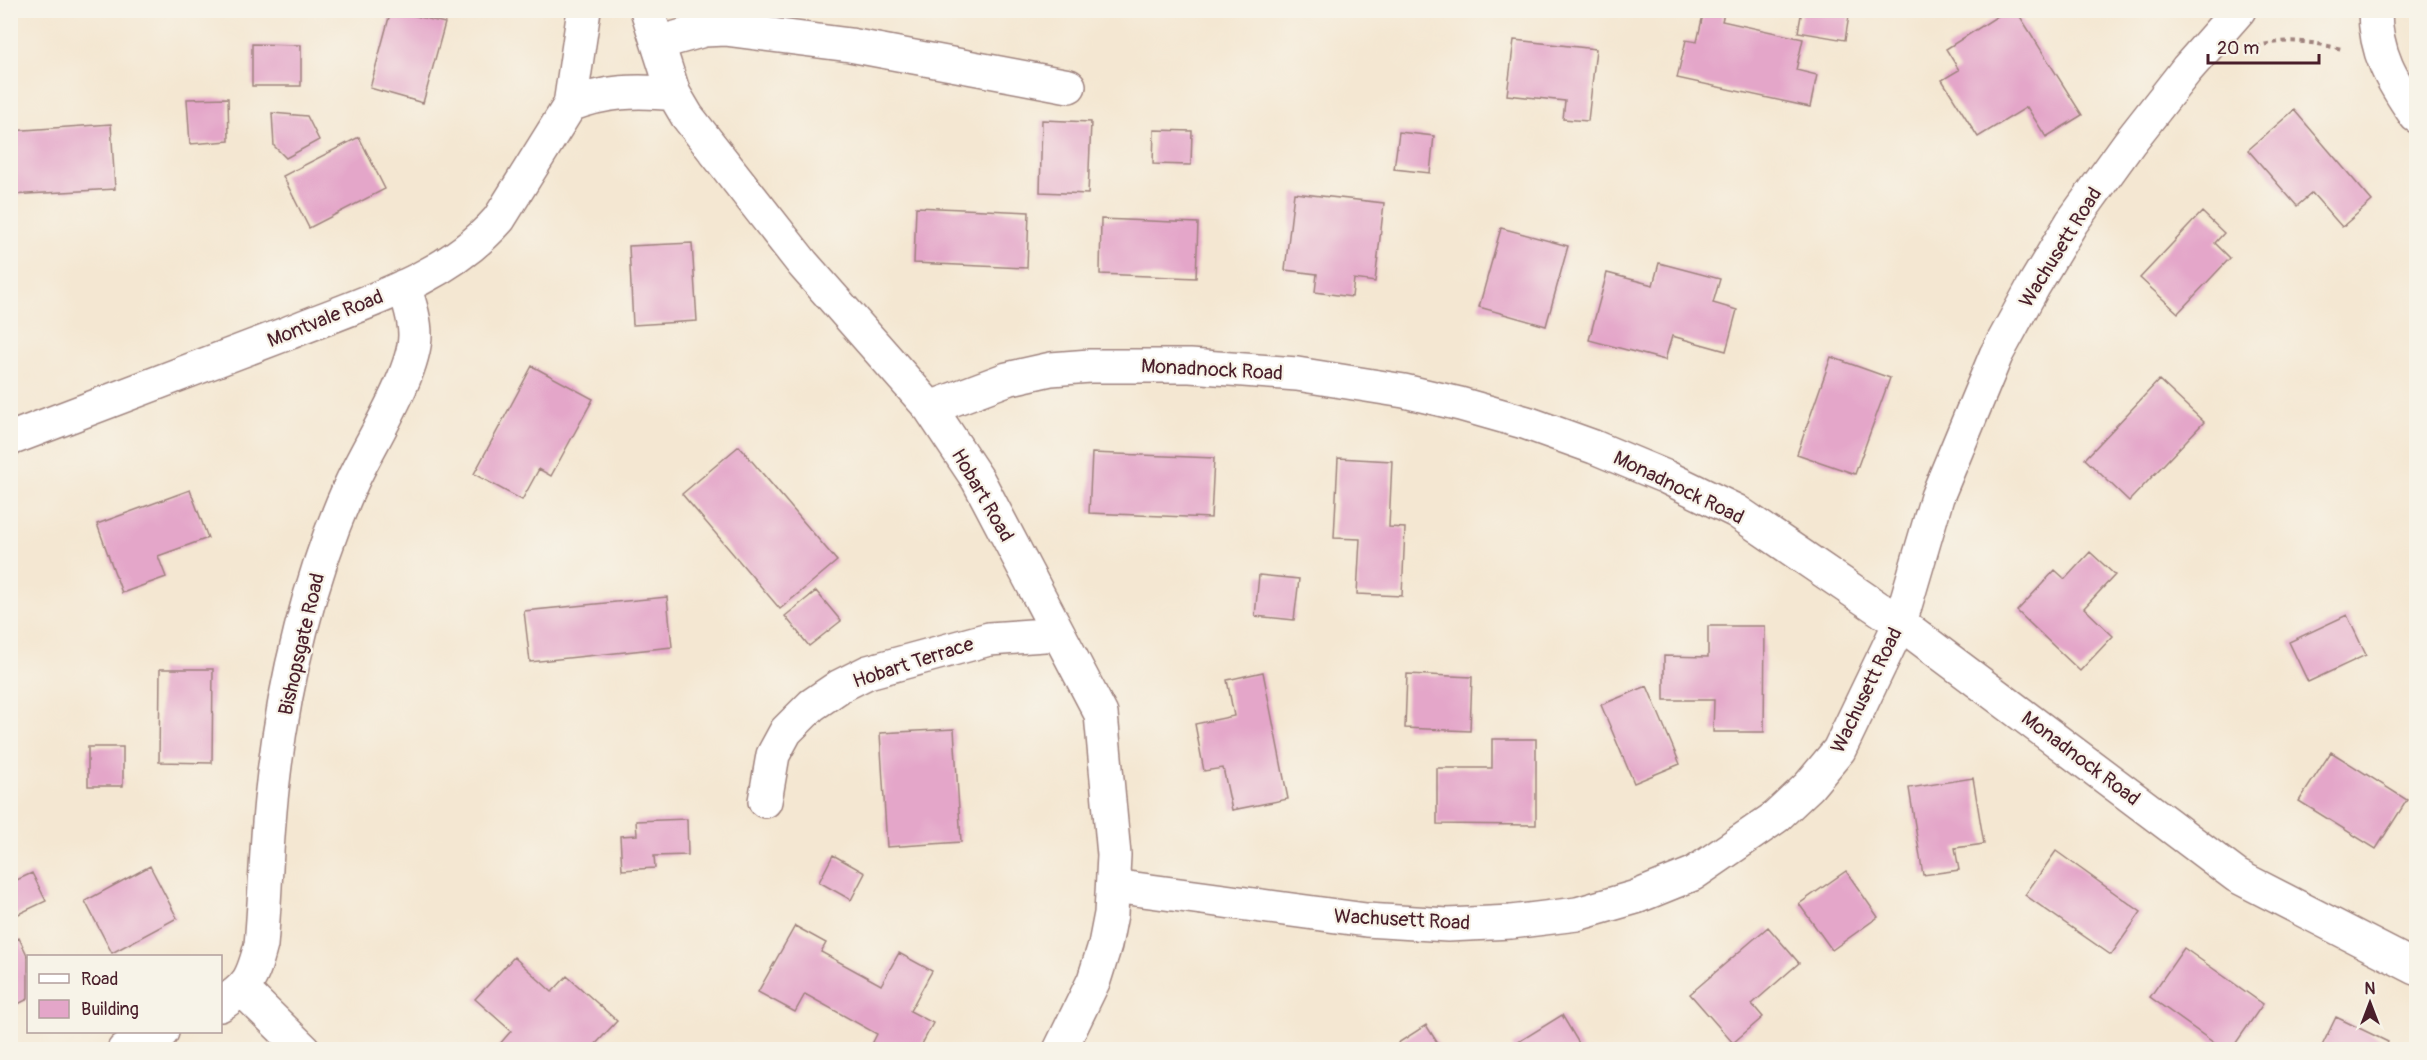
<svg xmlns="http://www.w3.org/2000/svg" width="2427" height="1060" font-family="Pangolin,sans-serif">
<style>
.building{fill:#e4a6c9}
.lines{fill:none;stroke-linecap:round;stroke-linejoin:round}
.minor-casing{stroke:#9f837e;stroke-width:36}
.path{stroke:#9f837e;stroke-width:4;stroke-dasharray:4.5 4.5;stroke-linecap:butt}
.minor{stroke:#fff;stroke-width:33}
.labels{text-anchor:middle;stroke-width:4.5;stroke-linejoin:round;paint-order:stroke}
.street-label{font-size:20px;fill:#4a1f2b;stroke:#f7f3e8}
</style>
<rect width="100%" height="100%" fill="#f7f3e8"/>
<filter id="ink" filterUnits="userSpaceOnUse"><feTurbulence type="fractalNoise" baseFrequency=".0167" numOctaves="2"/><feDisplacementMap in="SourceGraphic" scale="12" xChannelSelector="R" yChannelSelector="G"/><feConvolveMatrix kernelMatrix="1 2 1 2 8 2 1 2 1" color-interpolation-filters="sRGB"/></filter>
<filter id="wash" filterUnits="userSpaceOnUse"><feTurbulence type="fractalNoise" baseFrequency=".008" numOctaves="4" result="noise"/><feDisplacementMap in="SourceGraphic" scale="24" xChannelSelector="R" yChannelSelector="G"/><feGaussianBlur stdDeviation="1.35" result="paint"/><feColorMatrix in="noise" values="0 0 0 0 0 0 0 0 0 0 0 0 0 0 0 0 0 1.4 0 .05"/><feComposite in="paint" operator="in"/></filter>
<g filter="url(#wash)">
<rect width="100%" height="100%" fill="#f4e7d2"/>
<g id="blocks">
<path class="building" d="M391 10 445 23 423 103 370 88Z
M1704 10H1725L1722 21 1803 39 1796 70 1817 75 1810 107 1677 78 1686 40 1697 42Z
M1802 10H1850L1845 40 1798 32Z
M2007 10H2016L2082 115 2046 137 2027 107 1978 137 1942 80 1959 70 1946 49Z
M1514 40 1596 49 1588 121 1563 119 1565 101 1507 95Z
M252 44 301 45V86H252Z
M228 98 229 141 190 144 187 99Z
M2294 110 2372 201 2342 227 2312 193 2297 206 2248 150Z
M272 113 307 116 319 140 286 158 274 146Z
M1042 120 1091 122 1088 194 1040 192Z
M111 124 115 189 10 195V131Z
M1154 130 1192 131 1191 165 1153 164Z
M1399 132 1434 136 1430 173 1394 169Z
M359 137 385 189 309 228 283 176Z
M1294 193 1384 203 1375 282 1354 279 1352 297 1315 292 1317 274 1285 270Z
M916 207 1029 212 1027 268 914 263Z
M2202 212 2224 233 2215 243 2230 258 2178 313 2140 278Z
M1101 219 1198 223 1196 278 1100 274Z
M1501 228 1568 246 1546 326 1479 307Z
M692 243 697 321 633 325 629 246Z
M1659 263 1720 279 1713 303 1737 310 1726 351 1672 336 1665 360 1589 340 1607 273 1653 285Z
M1831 357 1890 378 1855 474 1797 454Z
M532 366 593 399 551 476 539 469 522 500 474 474Z
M2159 380 2204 422 2129 501 2085 459Z
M739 446 837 561 780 609 682 494Z
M1092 453 1214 458 1211 518 1089 513Z
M1338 458 1392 461 1389 527 1405 528 1402 596 1357 594 1360 539 1334 538Z
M190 490 208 538 158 556 166 577 122 593 97 524Z
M2090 552 2115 575 2084 608 2113 636 2080 671 2017 611 2055 570 2065 579Z
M1259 575 1299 579 1294 620 1255 616Z
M816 591 841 621 809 646 785 616Z
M667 597 672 647 530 662 524 611Z
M2347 615 2366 655 2308 682 2289 642Z
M1708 626H1765L1764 732H1713L1714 700H1664V656L1708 657Z
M160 669H213L212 763 159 762Z
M1263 672 1288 799 1232 810 1223 768 1204 771 1195 724 1234 716 1227 680Z
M1407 674 1472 677 1470 731 1405 728Z
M1647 686 1680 764 1634 783 1601 705Z
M954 729 961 842 887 847 880 733Z
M1492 739H1536V825L1437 824V768H1492Z
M88 747H123V786H88Z
M2331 752 2407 800 2376 849 2299 801Z
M1973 778 1984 844 1955 848 1959 870 1923 875 1909 788Z
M687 819 688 855 654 856 655 868 622 870 620 836 637 835 636 821Z
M2056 851 2141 912 2111 955 2025 895Z
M833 855 865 873 851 900 819 882Z
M150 866 177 918 112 953 85 901Z
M1846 871 1878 917 1832 950 1799 904Z
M32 873 46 901 10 918V883Z
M795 926 826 943 821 952 881 985 899 953 932 971 910 1011 933 1023 919 1050H869L877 1034 805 994 795 1012 758 992Z
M1768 927 1799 963 1752 1004 1763 1017 1733 1043 1690 994Z
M19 938 28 957V999L10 1008V943Z
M2184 948 2263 1004 2231 1050H2224L2150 997Z
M514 957 552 992 567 976 617 1021 593 1047 596 1050H501L498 1046 511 1031 475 999Z
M1562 1015 1583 1050H1514L1512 1046Z
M2336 1017 2388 1042 2385 1050H2320Z
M1426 1025 1442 1050H1402L1398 1043Z"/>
</g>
</g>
<g filter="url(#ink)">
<use href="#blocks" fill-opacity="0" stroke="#9f837e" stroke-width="1.5"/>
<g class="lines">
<g class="minor-casing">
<path id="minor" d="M647 10 674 94 687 116 803 264 930 408 978 480 1101 714 1114 855 1111 914 1105 945 1094 980 1060 1050
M2375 10C2375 54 2392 81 2416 116
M658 43 704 30 725 29 850 45 1069 86
M570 105 584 10
M930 408 1007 379 1051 369 1090 366H1190L1297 374 1404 391 1460 404 1527 423 1594 447 1666 477 1736 511 1900 623 2237 876 2416 968
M10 439C103 404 196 369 288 333 362 303 445 281 499 219L570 105C605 91 637 90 674 94
M765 801 773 755 786 731 812 705 840 686 868 672 989 639 1059 634
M1113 886 1366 920 1448 925 1511 922 1577 914 1636 897 1693 874 1776 817 1809 786 1839 750 1900 623 1937 497 1996 355 2033 287 2072 222 2129 143 2187 69 2239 10
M243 990 304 1050
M220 1005C249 986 252 979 261 945 266 891 266 836 273 782 284 683 310 575 351 484 368 446 415 374 415 335 415 318 409 302 404 286
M124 1050 162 1032"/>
</g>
<path class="path" d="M2256 47C2288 37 2310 42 2342 49"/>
<use href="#minor" class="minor"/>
</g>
</g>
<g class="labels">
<g class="street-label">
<text transform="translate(2060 247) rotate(-58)" y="7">Wachusett Road</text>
<text transform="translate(325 318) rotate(-22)" y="7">Montvale Road</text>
<text transform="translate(1212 369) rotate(3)" y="7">Monadnock Road</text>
<text transform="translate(1679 487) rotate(26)" y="7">Monadnock Road</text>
<text transform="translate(983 495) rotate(60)" y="7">Hobart Road</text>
<text transform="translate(301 644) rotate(-77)" y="7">Bishopsgate Road</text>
<text transform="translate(913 662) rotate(-18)" y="7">Hobart Terrace</text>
<text transform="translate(1866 690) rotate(-64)" y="7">Wachusett Road</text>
<text transform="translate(2081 758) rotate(37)" y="7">Monadnock Road</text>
<text transform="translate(1402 919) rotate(3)" y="7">Wachusett Road</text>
</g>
</g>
<rect width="2427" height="1060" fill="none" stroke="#f7f3e8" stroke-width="36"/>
<rect x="27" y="955" width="195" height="78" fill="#f7f3e8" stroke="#b29e9c" stroke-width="1.5"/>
<rect x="39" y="974" width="30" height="9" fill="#ffffff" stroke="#b29e9c" stroke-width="1.5"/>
<text x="81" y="985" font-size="18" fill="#4a1f2b">Road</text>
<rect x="39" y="1000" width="30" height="18" fill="#e4a6c9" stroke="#b29e9c" stroke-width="1.5"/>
<text x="81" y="1015" font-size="18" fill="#4a1f2b">Building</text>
<g transform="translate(2370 1003)" stroke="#f7f3e8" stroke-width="4.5" paint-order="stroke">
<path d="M0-4.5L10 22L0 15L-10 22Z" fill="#4a1f2b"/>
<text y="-9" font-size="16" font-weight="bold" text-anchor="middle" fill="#4a1f2b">N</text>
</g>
<path d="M2208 54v9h111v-9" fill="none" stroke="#4a1f2b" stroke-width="3"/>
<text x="2217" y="54" font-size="18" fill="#4a1f2b" stroke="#f7f3e8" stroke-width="4.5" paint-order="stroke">20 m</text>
</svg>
